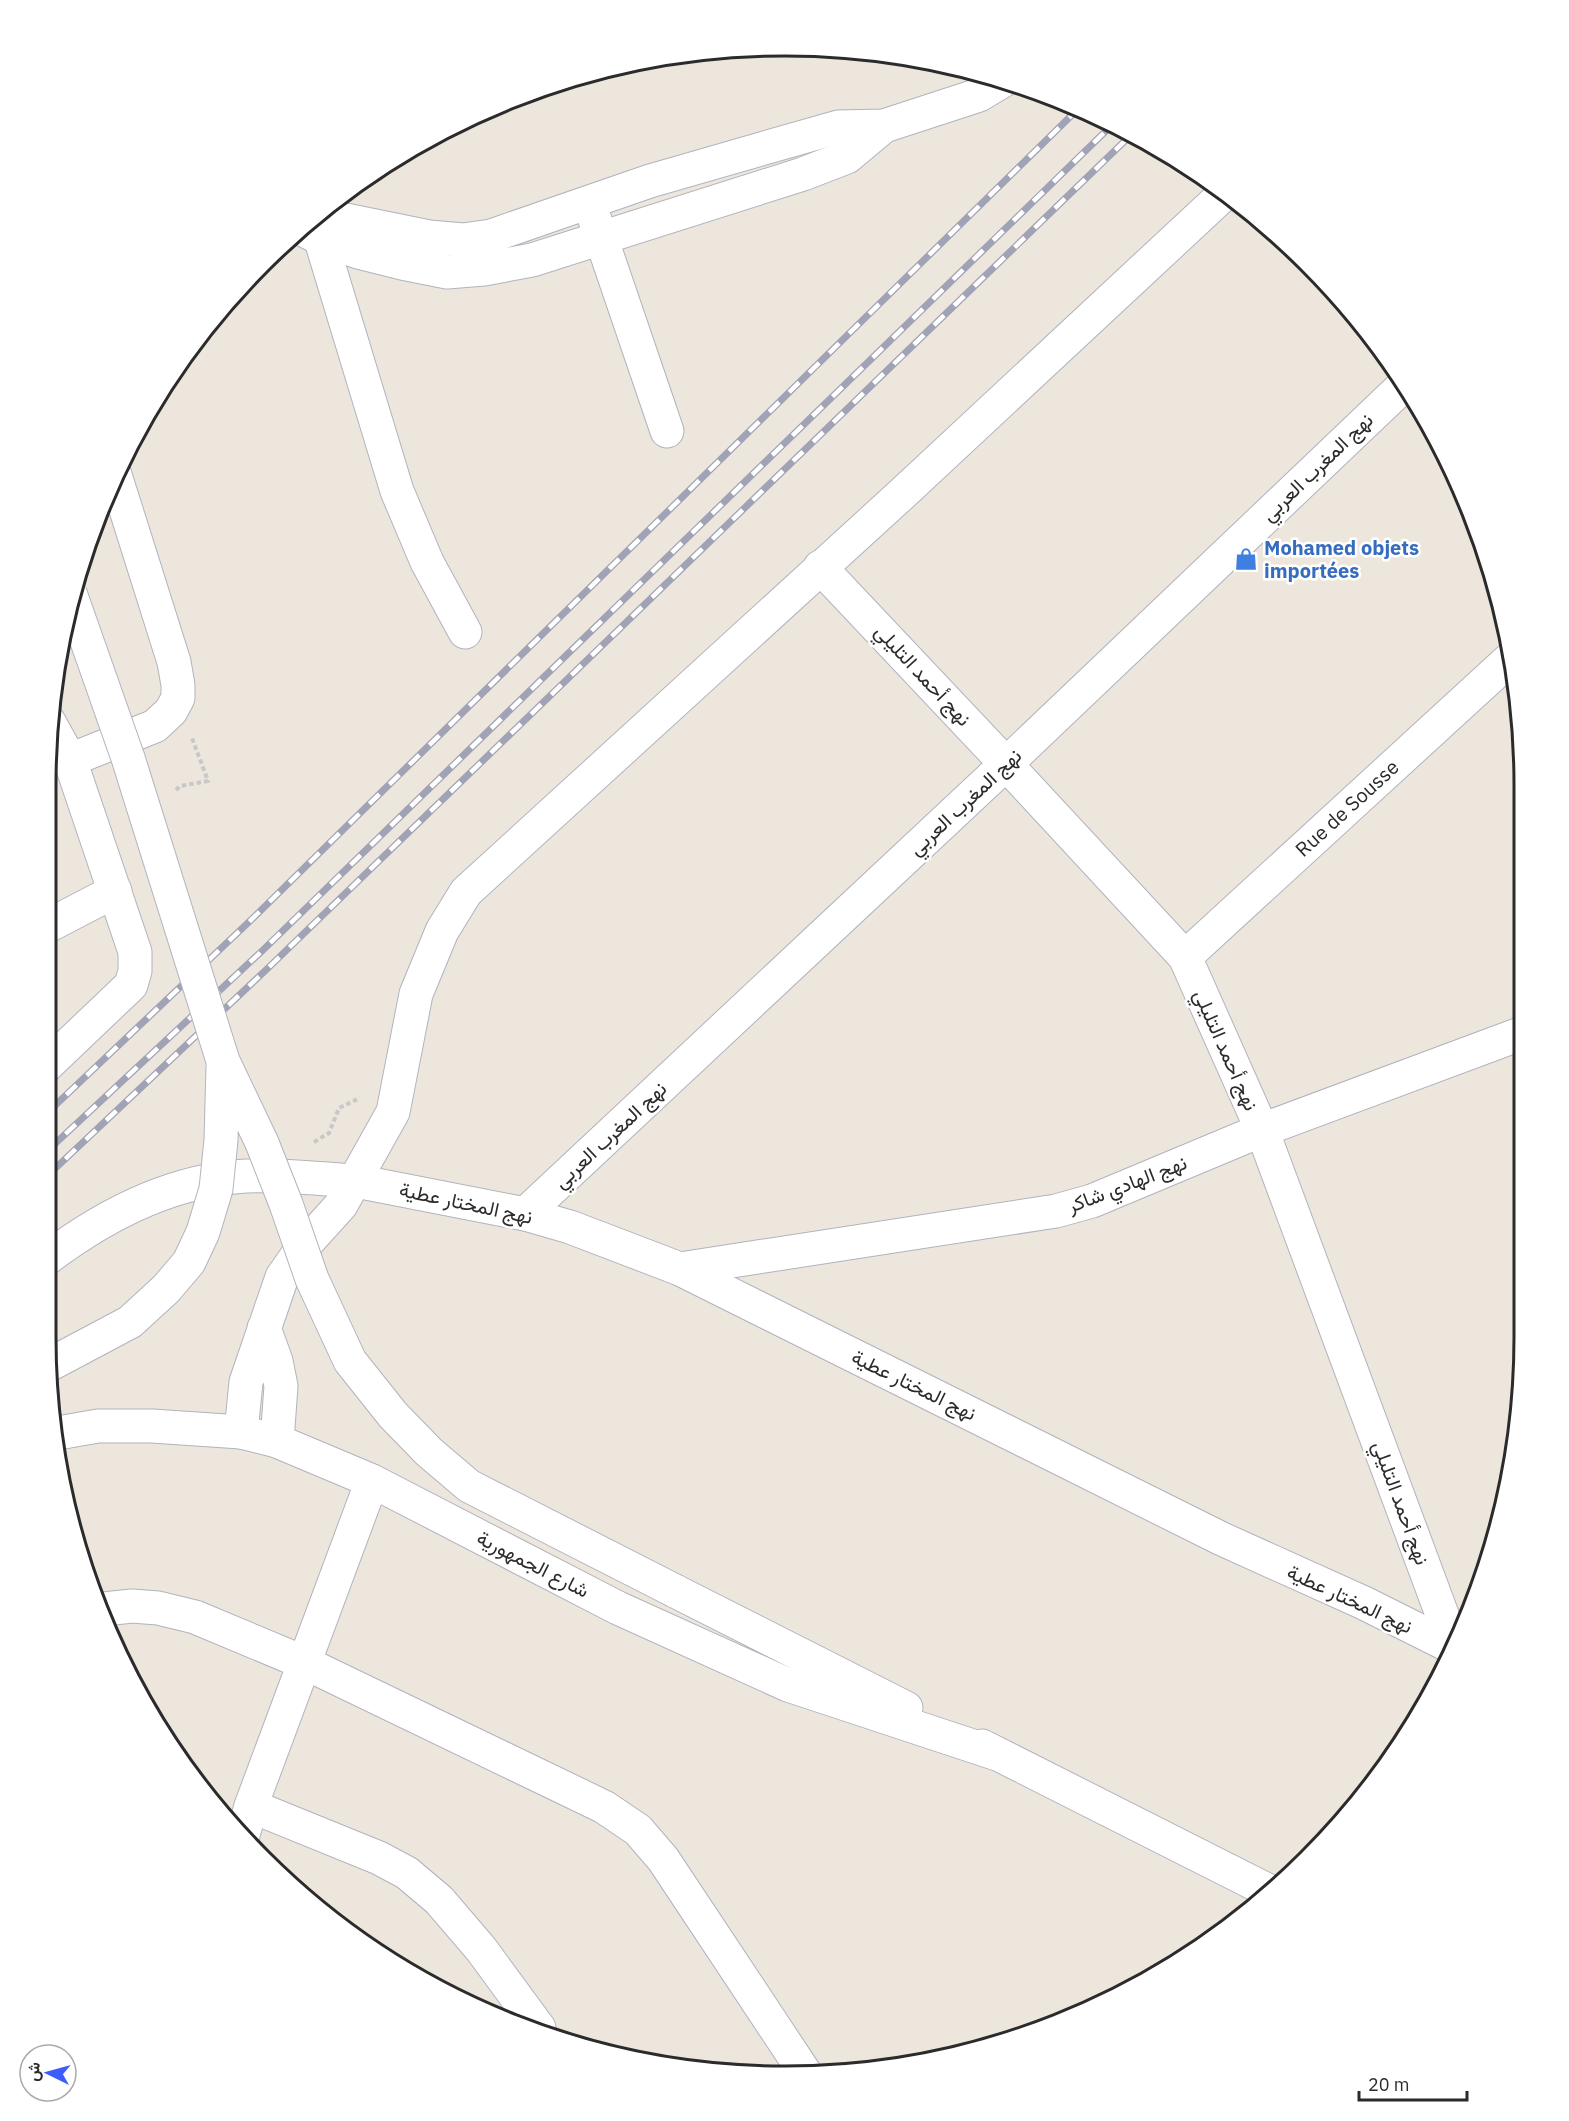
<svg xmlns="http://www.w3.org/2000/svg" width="1569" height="2121" font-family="'IBM Plex Sans',Vazirmatn,sans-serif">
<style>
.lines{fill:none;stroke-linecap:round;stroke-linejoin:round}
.minor-casing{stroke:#b1b3be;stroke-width:35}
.tertiary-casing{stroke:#b1b3be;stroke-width:35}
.secondary-casing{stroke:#b1b3be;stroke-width:35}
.path{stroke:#c8c8c8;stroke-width:4;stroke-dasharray:4.5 3;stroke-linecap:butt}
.minor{stroke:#fff;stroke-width:33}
.tertiary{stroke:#fff;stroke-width:33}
.secondary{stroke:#fff;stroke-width:33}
.rail-casing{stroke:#a0a2b5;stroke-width:7}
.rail{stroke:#fff;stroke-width:4.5;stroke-dasharray:14;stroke-linecap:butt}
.secondary-bridge-casing{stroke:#b1b3be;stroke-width:35;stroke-linecap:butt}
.secondary-bridge{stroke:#fff;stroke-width:33}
.labels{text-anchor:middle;stroke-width:5;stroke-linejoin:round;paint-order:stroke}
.street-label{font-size:20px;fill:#2b2b2b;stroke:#fff}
.shop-label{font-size:20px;font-weight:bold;fill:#366cbe;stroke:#fff;text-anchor:start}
.rim{fill:none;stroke:#2b2b2b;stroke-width:3}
</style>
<rect width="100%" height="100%" fill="#ede6dd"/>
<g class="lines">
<g class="minor-casing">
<g id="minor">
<path d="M316 214 429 237 463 240 491 236 650 181 761 149 838 127 884 126 979 95 1004 80"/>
<path d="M594 217 667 431"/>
<path d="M316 224 397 491 427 562 465 632"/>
<path d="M300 228 319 238 358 252 402 263 447 272 484 269 532 260 803 174 847 157 884 126"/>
<path d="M820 567 1006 764 1185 957 1262 1130 1453 1644"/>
<path d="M70 760 155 726 171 711 178 698V685L174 662 115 475"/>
<path d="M46 927 115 891"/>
<path id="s1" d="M1185 957 1510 659"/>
<path d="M46 1066 131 985 135 971V952L70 760 49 722"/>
<path d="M356 1181 525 1214 570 1227 680 1269 1222 1539 1364 1603 1452 1647"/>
<path d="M525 1214 1006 764 1402 387"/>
<path d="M680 1269 1056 1211 1092 1201 1262 1130 1520 1034"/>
<path d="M104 1609 132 1606 158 1608 195 1617 305 1663 604 1807 638 1830 663 1859 805 2073"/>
<path d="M251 1806 379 1858 407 1873 439 1900 481 1949 539 2028"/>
<path d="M243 1835 251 1806 372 1481"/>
</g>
</g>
<g class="tertiary-casing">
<path id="tertiary" d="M264 1328 276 1361 281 1386 277 1441
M241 1432 246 1382 282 1277 303 1247 341 1205 393 1112 416 994 442 931 466 892 903 493 1224 194"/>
</g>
<g class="secondary-casing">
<path id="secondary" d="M45 1260C104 1215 171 1180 246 1176 282 1174 320 1179 356 1181
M58 1433 98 1426H152L241 1432 277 1441 372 1481 618 1608 788 1685 1000 1755
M675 1591 906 1708
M982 1746 1269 1891"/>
</g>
<path class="path" d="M176 790 180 786 208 781 192 738
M314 1142 329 1133 339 1108 360 1098"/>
<use href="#minor" class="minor"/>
<use href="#tertiary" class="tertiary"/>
<use href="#secondary" class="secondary"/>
<g class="rail-casing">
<path id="rail" d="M46 1114 251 920 1078 109
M45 1153 262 951 1112 125
M45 1178 267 969 1132 134"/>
</g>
<use href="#rail" class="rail"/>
<g class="secondary-bridge-casing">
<path id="secondary-bridge" d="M70 593 128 758 223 1061 262 1143 286 1204 312 1279 350 1361 393 1415 429 1452 469 1486 675 1591
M49 1365 130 1322 166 1289 189 1262 203 1232 216 1189 221 1140 223 1066"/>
</g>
<use href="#secondary-bridge" class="secondary-bridge"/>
</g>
<defs>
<g id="shop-bare" transform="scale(1.8)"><path d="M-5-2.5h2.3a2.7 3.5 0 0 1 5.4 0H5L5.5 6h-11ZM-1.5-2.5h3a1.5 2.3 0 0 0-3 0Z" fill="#3f7fe0" stroke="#fff" stroke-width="2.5" paint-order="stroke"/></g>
</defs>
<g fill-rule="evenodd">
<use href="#shop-bare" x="1246" y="559"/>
</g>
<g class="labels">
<g class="street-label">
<text transform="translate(1317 467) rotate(-44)" y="7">نهج المغرب العربي</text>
<text transform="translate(923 675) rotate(47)" y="7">نهج أحمد التليلي</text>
<text transform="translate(965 802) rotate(-43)" y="7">نهج المغرب العربي</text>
<text dy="7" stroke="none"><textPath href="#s1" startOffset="220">Rue de Sousse</textPath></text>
<text transform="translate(1226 1050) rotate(66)" y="7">نهج أحمد التليلي</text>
<text transform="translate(610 1135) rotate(-43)" y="7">نهج المغرب العربي</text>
<text transform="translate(1127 1184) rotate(-21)" y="7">نهج الهادي شاكر</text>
<text transform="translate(466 1203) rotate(12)" y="7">نهج المختار عطية</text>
<text transform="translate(914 1385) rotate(26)" y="7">نهج المختار عطية</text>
<text transform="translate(1401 1503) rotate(70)" y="7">نهج أحمد التليلي</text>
<text transform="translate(533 1564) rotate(27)" y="7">شارع الجمهورية</text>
<text transform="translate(1350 1599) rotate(25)" y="7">نهج المختار عطية</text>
</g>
<g class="shop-label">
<text x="1264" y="555">Mohamed objets<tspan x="1264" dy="23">importées</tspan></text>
</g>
</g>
<path d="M0 0H1569V2121H0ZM785 56H785A729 729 0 0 1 1514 785V1337A729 729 0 0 1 785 2066H785A729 729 0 0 1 56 1337V785A729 729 0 0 1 785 56Z" fill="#fff" fill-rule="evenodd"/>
<path class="rim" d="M785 56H785A729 729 0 0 1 1514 785V1337A729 729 0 0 1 785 2066H785A729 729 0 0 1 56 1337V785A729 729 0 0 1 785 56Z"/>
<g transform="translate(48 2073) rotate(275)"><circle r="28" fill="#ffffff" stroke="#aaaaaa" stroke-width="1.5"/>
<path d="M0-4.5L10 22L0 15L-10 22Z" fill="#3e5cf9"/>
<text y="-9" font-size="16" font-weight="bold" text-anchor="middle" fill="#2b2b2b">ش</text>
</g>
<path d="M1359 2091v9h108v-9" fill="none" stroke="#2b2b2b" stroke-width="3"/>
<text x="1368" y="2091" font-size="18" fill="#2b2b2b" stroke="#ffffff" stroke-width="4.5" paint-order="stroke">20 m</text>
</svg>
